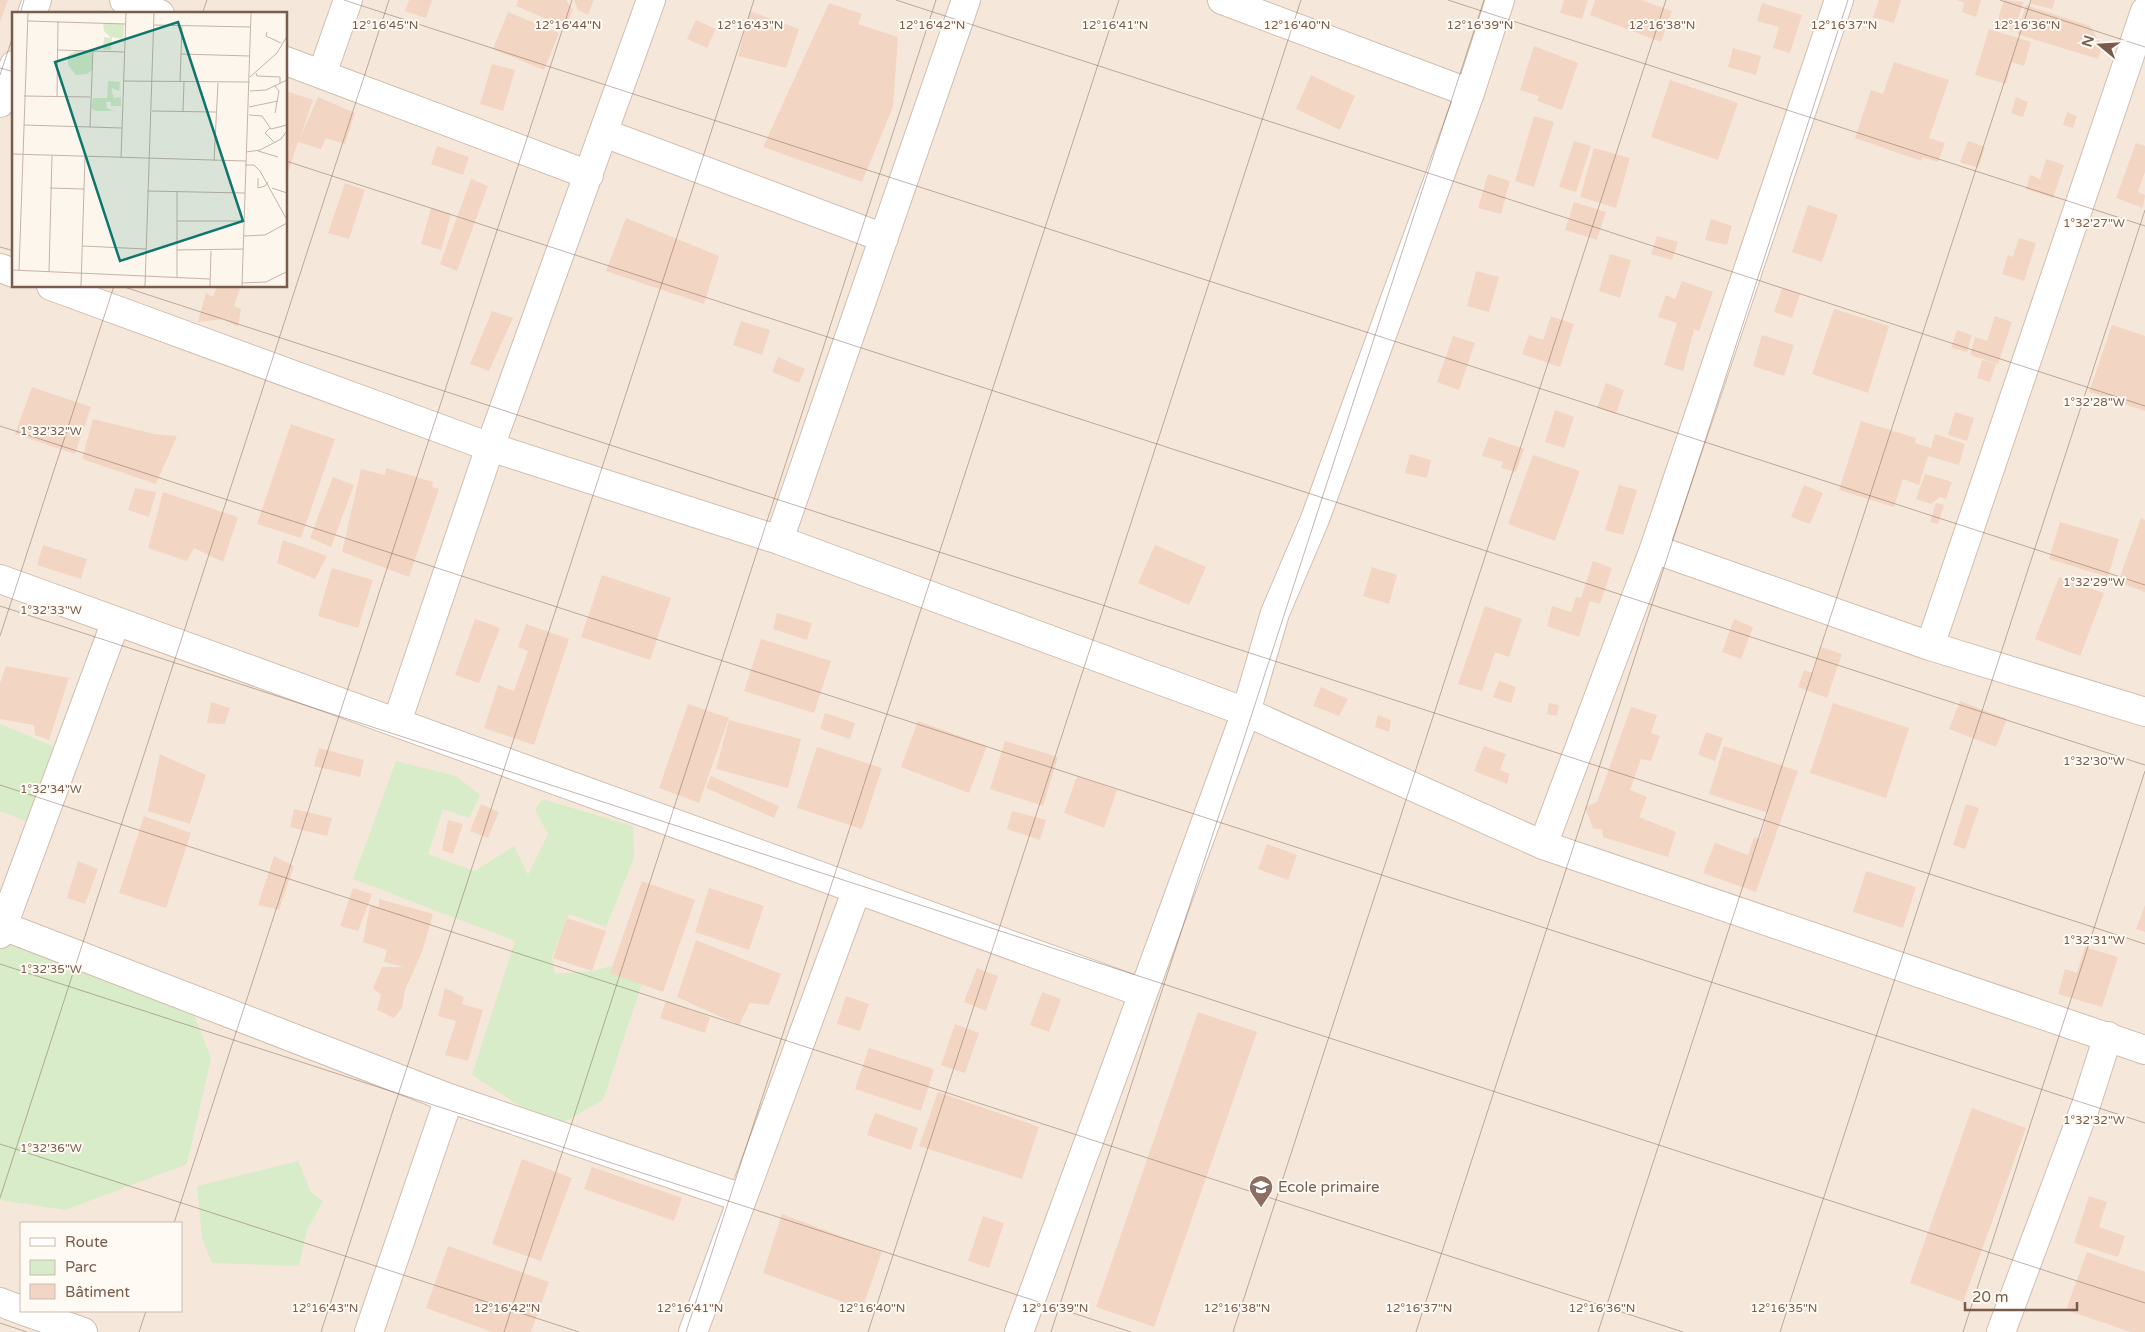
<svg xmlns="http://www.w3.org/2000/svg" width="2145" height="1332" font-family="'Varela Round',sans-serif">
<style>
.residential{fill:#f5e8da;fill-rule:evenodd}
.green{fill:#d8ecc9}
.building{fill:#f3d5c3}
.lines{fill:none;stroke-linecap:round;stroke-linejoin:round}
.minor-casing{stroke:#d1beb0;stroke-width:30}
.minor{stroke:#fff;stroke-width:28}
.ticks{fill:none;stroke:#7a5c4d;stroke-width:1;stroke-opacity:0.45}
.labels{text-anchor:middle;stroke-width:4;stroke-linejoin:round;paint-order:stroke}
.education-label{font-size:15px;fill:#785e54;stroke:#fffaf3;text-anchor:start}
.inset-road{fill:none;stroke:#c5b3a7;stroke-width:1}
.view{fill:#0f766e;fill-opacity:0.15;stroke:#0f766e;stroke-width:2.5}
.inset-edge{fill:none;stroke:#7a5c4d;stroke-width:2.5}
.ticks-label{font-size:12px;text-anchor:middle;fill:#7a5c4d;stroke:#fffaf3;stroke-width:4;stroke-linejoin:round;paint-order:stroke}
</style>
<rect width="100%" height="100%" fill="#fdf6ec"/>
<path class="residential" d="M0 0H2145V1332H0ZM14 14H286V286H14ZM21 1223H181V1311H21Z"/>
<path class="green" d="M0 724 60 749 28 822 0 811Z
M396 761 456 776 480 795 469 818 443 809 428 854 475 871 514 846 528 875 548 834 535 810 542 799 633 826 634 858 606 927 569 914 552 957 555 974 592 971 616 965 665 915 603 1100 554 1128 472 1075 515 941 353 879Z
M5 935 187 997 211 1058 187 1164 65 1210 0 1200V950Z
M298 1161 311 1192 323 1201 307 1230 299 1266 212 1263 202 1238 197 1186Z"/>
<path class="building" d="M0 0H8L0 22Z
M409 0H432L426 18 405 11Z
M518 0H566L573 10 565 27 516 6Z
M574 0H594L588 15 578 10Z
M1564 0H1588L1582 19 1560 13Z
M1595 0H1641L1672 11 1661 42 1590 15Z
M1879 0H1901L1894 23 1873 17Z
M1957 0H1981L1976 17 1962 12 1964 3Z
M2004 0 2024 2 2013 31 1996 25Z
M2032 0H2055L2052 9 2031 4Z
M829 3 862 14 858 24 898 37 893 107 862 182 763 147Z
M1762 3 1802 15 1790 53 1773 48 1779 27 1757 21Z
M2026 5 2090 26 2102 46 2098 59 2017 34Z
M750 11 799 29 786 68 738 56Z
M508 12 559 33 544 70 493 49Z
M696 20 716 29 707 48 687 39Z
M1989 29 2031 42 2024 66 2012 62 2006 84 1975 75Z
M1534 46 1578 63 1562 110 1537 101 1539 96 1520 90Z
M1733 48 1761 56 1756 75 1728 67Z
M1894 62 1949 80 1929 138 1945 143 1938 162 1922 157 1921 161 1855 138 1871 90 1883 94Z
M492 64 515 70 503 111 480 104Z
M1311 75 1355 96 1340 130 1296 109Z
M1670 80 1738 103 1718 160 1651 137Z
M286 91 313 100 300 138 318 97 355 113 345 144 326 138 321 149 298 142 287 175Z
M2016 97 2028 102 2023 117 2011 113Z
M2067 112 2077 116 2073 128 2063 125Z
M1534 116 1554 122 1534 187 1515 181Z
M1574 141 1591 146 1576 192 1559 187Z
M1968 141 1985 147 1978 168 1960 162Z
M2136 143 2145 146V172L2138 192 2145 195 2143 208 2116 198Z
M437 146 469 157 463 175 431 164Z
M1594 148 1630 158 1616 208 1580 197Z
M2046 159 2064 165 2053 198 2026 189 2030 175 2040 179Z
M1488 174 1510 181 1501 214 1478 208Z
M471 179 488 186 457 271 440 264Z
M345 183 365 190 349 239 328 233Z
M1574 202 1606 212 1597 240 1565 230Z
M1808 205 1838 215 1822 262 1792 252Z
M431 208 451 214 441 250 421 244Z
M626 218 719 256 704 304 606 271Z
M1711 219 1732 226 1727 245 1705 240Z
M1657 236 1678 242 1672 260 1651 254Z
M2019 238 2036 243 2024 281 2002 274 2008 255 2013 257Z
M1610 254 1631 260 1620 298 1599 291Z
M1476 271 1499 277 1489 312 1467 306Z
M1682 281 1713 292 1699 331 1689 328 1694 330 1683 371 1664 365 1677 323 1658 317 1666 295 1675 299Z
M217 286H241L234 306 241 309 238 327 223 319 198 322 206 293 213 297Z
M1782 288 1800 294 1792 318 1774 312Z
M1834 309 1889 326 1868 393 1812 374Z
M492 311 513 318 489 371 470 364Z
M1551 316 1574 324 1560 367 1522 354 1529 335 1543 340Z
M1995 316 2012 322 1998 364 1970 355 1975 337 1987 341Z
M741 321 770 330 762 355 733 345Z
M2112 325 2145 336V411L2089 392Z
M1957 330 1972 335 1967 352 1951 348Z
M1762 335 1794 345 1784 376 1753 366Z
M1453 336 1475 343 1459 390 1437 382Z
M778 357 805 369 799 383 772 372Z
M1982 360 1996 364 1990 382 1977 378Z
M1606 383 1624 390 1616 414 1597 408Z
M32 387 91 407 75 454 15 434Z
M1555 410 1574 417 1564 448 1545 442Z
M1955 412 1974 418 1967 441 1948 435Z
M93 419 154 434 177 436 156 484 82 459Z
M1861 421 1916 438 1915 443 1931 448 1935 434 1965 444 1959 465 1928 456 1919 485 1903 479 1894 507 1839 490Z
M291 424 335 439 301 538 257 524Z
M1489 437 1524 449 1516 472 1501 468 1503 462 1482 456Z
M1410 454 1431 460 1427 478 1405 473Z
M1533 455 1580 471 1555 541 1508 524Z
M386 468 433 482 432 487 439 489 409 577 342 552 361 469 385 475Z
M1925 474 1952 482 1946 499 1940 497 1931 504 1916 499Z
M333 477 354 485 331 547 310 538Z
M1619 485 1637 490 1623 535 1605 530Z
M1804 485 1823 493 1810 524 1791 517Z
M135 488 156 492 149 517 128 510Z
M163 492 238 517 223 562 194 548 187 561 148 548Z
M1936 503 1944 505 1938 524 1930 522Z
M2141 518 2145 520V592L2118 582Z
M2060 522 2119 539 2108 577 2049 559Z
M283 540 327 556 315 579 277 563Z
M43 545 87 559 81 579 37 565Z
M1155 545 1206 567 1189 605 1138 583Z
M1593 561 1612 568 1600 604 1590 601 1579 637 1547 626 1552 606 1571 612 1576 597 1581 598Z
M1372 567 1397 575 1389 604 1363 596Z
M332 568 373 580 358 628 318 616Z
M602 575 671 598 650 660 581 637Z
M2059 577 2104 593 2080 656 2035 639Z
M1485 606 1522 619 1509 657 1495 652 1482 691 1458 684Z
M777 613 812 623 807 640 773 629Z
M475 619 500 628 479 683 455 675Z
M1734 619 1753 627 1741 659 1722 652Z
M526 624 569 639 534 745 484 728 498 685 514 691 528 651 518 647Z
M761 639 831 661 814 713 744 691Z
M1821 647 1842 654 1827 698 1798 687 1804 670 1813 673Z
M6 666 69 678 49 740 35 735 34 725 0 719V683Z
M1499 681 1516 687 1511 703 1493 697Z
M1321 687 1348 699 1339 716 1313 706Z
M1960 701 2007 719 1996 747 1949 729Z
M211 702 230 708 225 724 207 723Z
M1549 703 1559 705 1557 716 1547 714Z
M1833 703 1909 728 1886 798 1810 773Z
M688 704 729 718 699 803 659 788Z
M1631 707 1657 715 1651 733 1660 736 1651 761 1641 759 1630 790 1647 797 1639 817 1676 832 1668 857 1603 837 1602 829H1593L1585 807 1597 802Z
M825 713 855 723 850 739 820 729Z
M1378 715 1391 720 1389 732 1375 727Z
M729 720 801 739 788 788 716 769Z
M918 721 987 746 969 793 901 767Z
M1706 732 1723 738 1715 761 1698 755Z
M1005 741 1058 757 1043 806 990 789Z
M1484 746 1506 754 1500 770 1510 774 1507 784 1474 771Z
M1724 746 1798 771 1756 892 1703 873 1715 843 1748 855 1754 837 1760 839 1768 813 1709 794Z
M817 747 882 768 862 829 797 808Z
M319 748 364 760 360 777 314 766Z
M160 754 206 775 190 824 148 811Z
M711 776 779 806 774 818 706 788Z
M1077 776 1117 790 1104 828 1064 813Z
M481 804 499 812 488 838 470 831Z
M1966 804 1979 808 1965 849 1953 845Z
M294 809 332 818 327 836 290 827Z
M1012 811 1046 820 1040 840 1007 829Z
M144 816 191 833 166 908 119 893Z
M448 820 463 824 453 854 442 850Z
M1267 844 1297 855 1288 880 1258 869Z
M274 856 294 866 279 910 258 905Z
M78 861 98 869 85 904 67 898Z
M1866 871 1916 887 1903 928 1853 912Z
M642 881 695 900 663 992 610 973Z
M353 888 372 894 358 931 340 926Z
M709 888 764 906 749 950 695 932Z
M379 899 433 914 422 952 405 990 402 1008 394 1018 377 1010 381 995 373 988 382 967H404L384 962 387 950 363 942 370 906 379 907Z
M2145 905V932L2136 929Z
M567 918 606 931 592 971 553 958Z
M696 940 781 974 769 1005 750 1003 739 1025 677 997Z
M2085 947 2118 957 2102 1007 2058 994 2065 969 2077 973Z
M977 968 998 976 986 1011 964 1002Z
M445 988 464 997 462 1004 483 1010 468 1061 445 1055 456 1021 438 1016Z
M1042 992 1061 999 1049 1032 1030 1025Z
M846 996 869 1004 860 1031 837 1024Z
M666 1001 710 1017 705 1033 660 1018Z
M1198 1012 1257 1032 1154 1327 1096 1307Z
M955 1024 979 1033 965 1073 941 1065Z
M869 1048 934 1069 921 1111 855 1089Z
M938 1092 1039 1127 1022 1179 919 1146Z
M1972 1108 2026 1128 1963 1302 1910 1283Z
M875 1113 918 1128 911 1150 867 1135Z
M522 1159 572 1178 541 1261 492 1244Z
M592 1167 682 1198 674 1221 584 1189Z
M2089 1196 2107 1202 2099 1227 2125 1236 2118 1257 2074 1243Z
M782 1214 882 1252 862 1309 763 1273Z
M983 1216 1004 1223 989 1268 968 1261Z
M448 1246 549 1282 531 1332H492L426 1308Z
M2087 1252 2145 1272V1332H2131L2066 1310Z"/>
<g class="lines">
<g class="minor-casing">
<path id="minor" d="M124 0 160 14
M1222 0 1470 93
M32 14 37 0
M286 61 589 175
M322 74 348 0
M0 103 14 65
M604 133 884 238
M0 268 14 273
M51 286 490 447 779 540 1246 712 1543 845 2145 1050
M779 540 966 0
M1654 549 1930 646 2145 712
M0 579 1143 993
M1930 646 2145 11
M397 722 490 447 651 0
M1543 845 1654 549 1839 0
M3 926 449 1098 742 1198
M0 934 116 621
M0 1302 21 1310
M24 1311 83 1332
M369 1332 449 1098
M693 1332 857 889
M1019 1332 1246 712 1275 613 1315 519 1470 93 1500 0
M2001 1332 2086 1105 2108 1036"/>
</g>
<use href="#minor" class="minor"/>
</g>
<path class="ticks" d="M344 0 2145 585M896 0 2145 406M1448 0 2145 226M2000 0 2145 47M20 14 24 0M202 14 207 0M0 68 14 72M0 75 14 33M286 161 2145 765M0 247 14 251M121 286 2145 944M0 426 2145 1123M0 606 2145 1303M0 636 114 286M0 785 1683 1332M0 964 1131 1332M0 1144 579 1332M0 1198 389 0M174 1223 572 0M0 1323 27 1332M139 1332 146 1311M321 1332 754 0M504 1332 936 0M686 1332 1119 0M868 1332 1301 0M1051 1332 1484 0M1233 1332 1666 0M1416 1332 1848 0M1598 1332 2031 0M1780 1332 2145 210M1963 1332 2145 771"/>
<defs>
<g id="school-pin" transform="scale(1.25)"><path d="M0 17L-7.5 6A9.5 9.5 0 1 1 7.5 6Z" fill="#8d6e63" stroke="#fffaf3"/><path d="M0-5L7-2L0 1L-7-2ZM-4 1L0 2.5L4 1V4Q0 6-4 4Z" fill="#fff"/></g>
</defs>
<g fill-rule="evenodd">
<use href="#school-pin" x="1261" y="1187"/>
</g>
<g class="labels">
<g class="education-label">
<text x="1278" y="1192">Ecole primaire</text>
</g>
</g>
<g transform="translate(12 12)">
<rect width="275" height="275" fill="#fdf6ec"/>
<path d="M91 11 112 12 111 27 100 25 99 38H91L92 25 99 26 92 19ZM63 39H80V58L75 62 64 63 56 53V43ZM96 69 108 70 107 79 100 76V80L102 86 109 85V94H99V90H94L95 96 102 99H83L79 96 81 86H95Z" fill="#d8ecc9"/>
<path class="inset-road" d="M16 9 113 12M142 13 239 15M255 20 254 24 269 31M46 38 112 40M169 42 238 44M244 61 245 64 268 65V71M238 65 265 41 275 24M111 69 238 70M168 70 170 14M263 74 267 79 263 101M238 79 254 78 275 68M12 84 78 85M45 84 46 9M237 95 266 89M140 99 204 100M171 99 172 70M237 103 250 104 259 117 275 113M12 113 110 116M78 115 81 38M258 116 253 121 262 130M246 139 266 145M234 140 248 138 269 127 275 119M0 142 234 149M109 146 114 1M202 149 206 71M233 153H242L248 159 275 208M246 166V176L253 174 256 170M38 176 72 177M260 176 275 181M135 179 233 181M165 209H232M232 224 253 223 275 211M71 234 134 237M165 238 231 237M0 258 198 267M7 258 16 1M37 260 40 144M165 266V180M230 271 254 270 274 260M69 274 73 145M133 274 142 1M198 274 199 239M230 274 239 1"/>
<path class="view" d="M166 10 231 209 108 249 43 50Z"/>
<rect width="275" height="275" class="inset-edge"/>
</g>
<g class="ticks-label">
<text x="385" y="29">12°16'45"N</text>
<text x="568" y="29">12°16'44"N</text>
<text x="750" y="29">12°16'43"N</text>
<text x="932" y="29">12°16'42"N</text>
<text x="1115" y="29">12°16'41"N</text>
<text x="1297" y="29">12°16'40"N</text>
<text x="1480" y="29">12°16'39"N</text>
<text x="1662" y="29">12°16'38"N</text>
<text x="1844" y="29">12°16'37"N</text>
<text x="2027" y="29">12°16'36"N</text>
<text x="2094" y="227">1°32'27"W</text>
<text x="2094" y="406">1°32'28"W</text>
<text x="51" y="435">1°32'32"W</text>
<text x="2094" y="586">1°32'29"W</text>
<text x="51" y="614">1°32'33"W</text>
<text x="2094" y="765">1°32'30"W</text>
<text x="51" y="793">1°32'34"W</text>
<text x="2094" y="944">1°32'31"W</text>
<text x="51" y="973">1°32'35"W</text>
<text x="2094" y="1124">1°32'32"W</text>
<text x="51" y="1152">1°32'36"W</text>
<text x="325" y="1312">12°16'43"N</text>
<text x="507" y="1312">12°16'42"N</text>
<text x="690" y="1312">12°16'41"N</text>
<text x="872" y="1312">12°16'40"N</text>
<text x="1055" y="1312">12°16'39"N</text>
<text x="1237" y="1312">12°16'38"N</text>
<text x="1419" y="1312">12°16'37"N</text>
<text x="1602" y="1312">12°16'36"N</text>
<text x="1784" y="1312">12°16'35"N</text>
</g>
<rect x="20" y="1222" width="162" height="90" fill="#fffaf3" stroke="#cabbb1"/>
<rect x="30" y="1238" width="25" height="8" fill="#ffffff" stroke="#cabbb1"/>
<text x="65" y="1247" font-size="15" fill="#7a5c4d">Route</text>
<rect x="30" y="1260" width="25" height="15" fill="#d8ecc9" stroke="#cabbb1"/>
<text x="65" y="1272" font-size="15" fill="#7a5c4d">Parc</text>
<rect x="30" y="1284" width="25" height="15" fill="#f3d5c3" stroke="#cabbb1"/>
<text x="65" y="1297" font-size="15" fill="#7a5c4d">Bâtiment</text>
<g transform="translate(2100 45) rotate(288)" stroke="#fffaf3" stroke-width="4" paint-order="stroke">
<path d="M0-4L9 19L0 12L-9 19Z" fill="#7a5c4d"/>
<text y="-8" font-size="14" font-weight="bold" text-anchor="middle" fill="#7a5c4d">N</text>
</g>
<path d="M1965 1302v8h112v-8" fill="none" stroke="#7a5c4d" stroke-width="2.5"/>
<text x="1972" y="1302" font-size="15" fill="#7a5c4d" stroke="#fffaf3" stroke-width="4" paint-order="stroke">20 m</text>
</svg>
